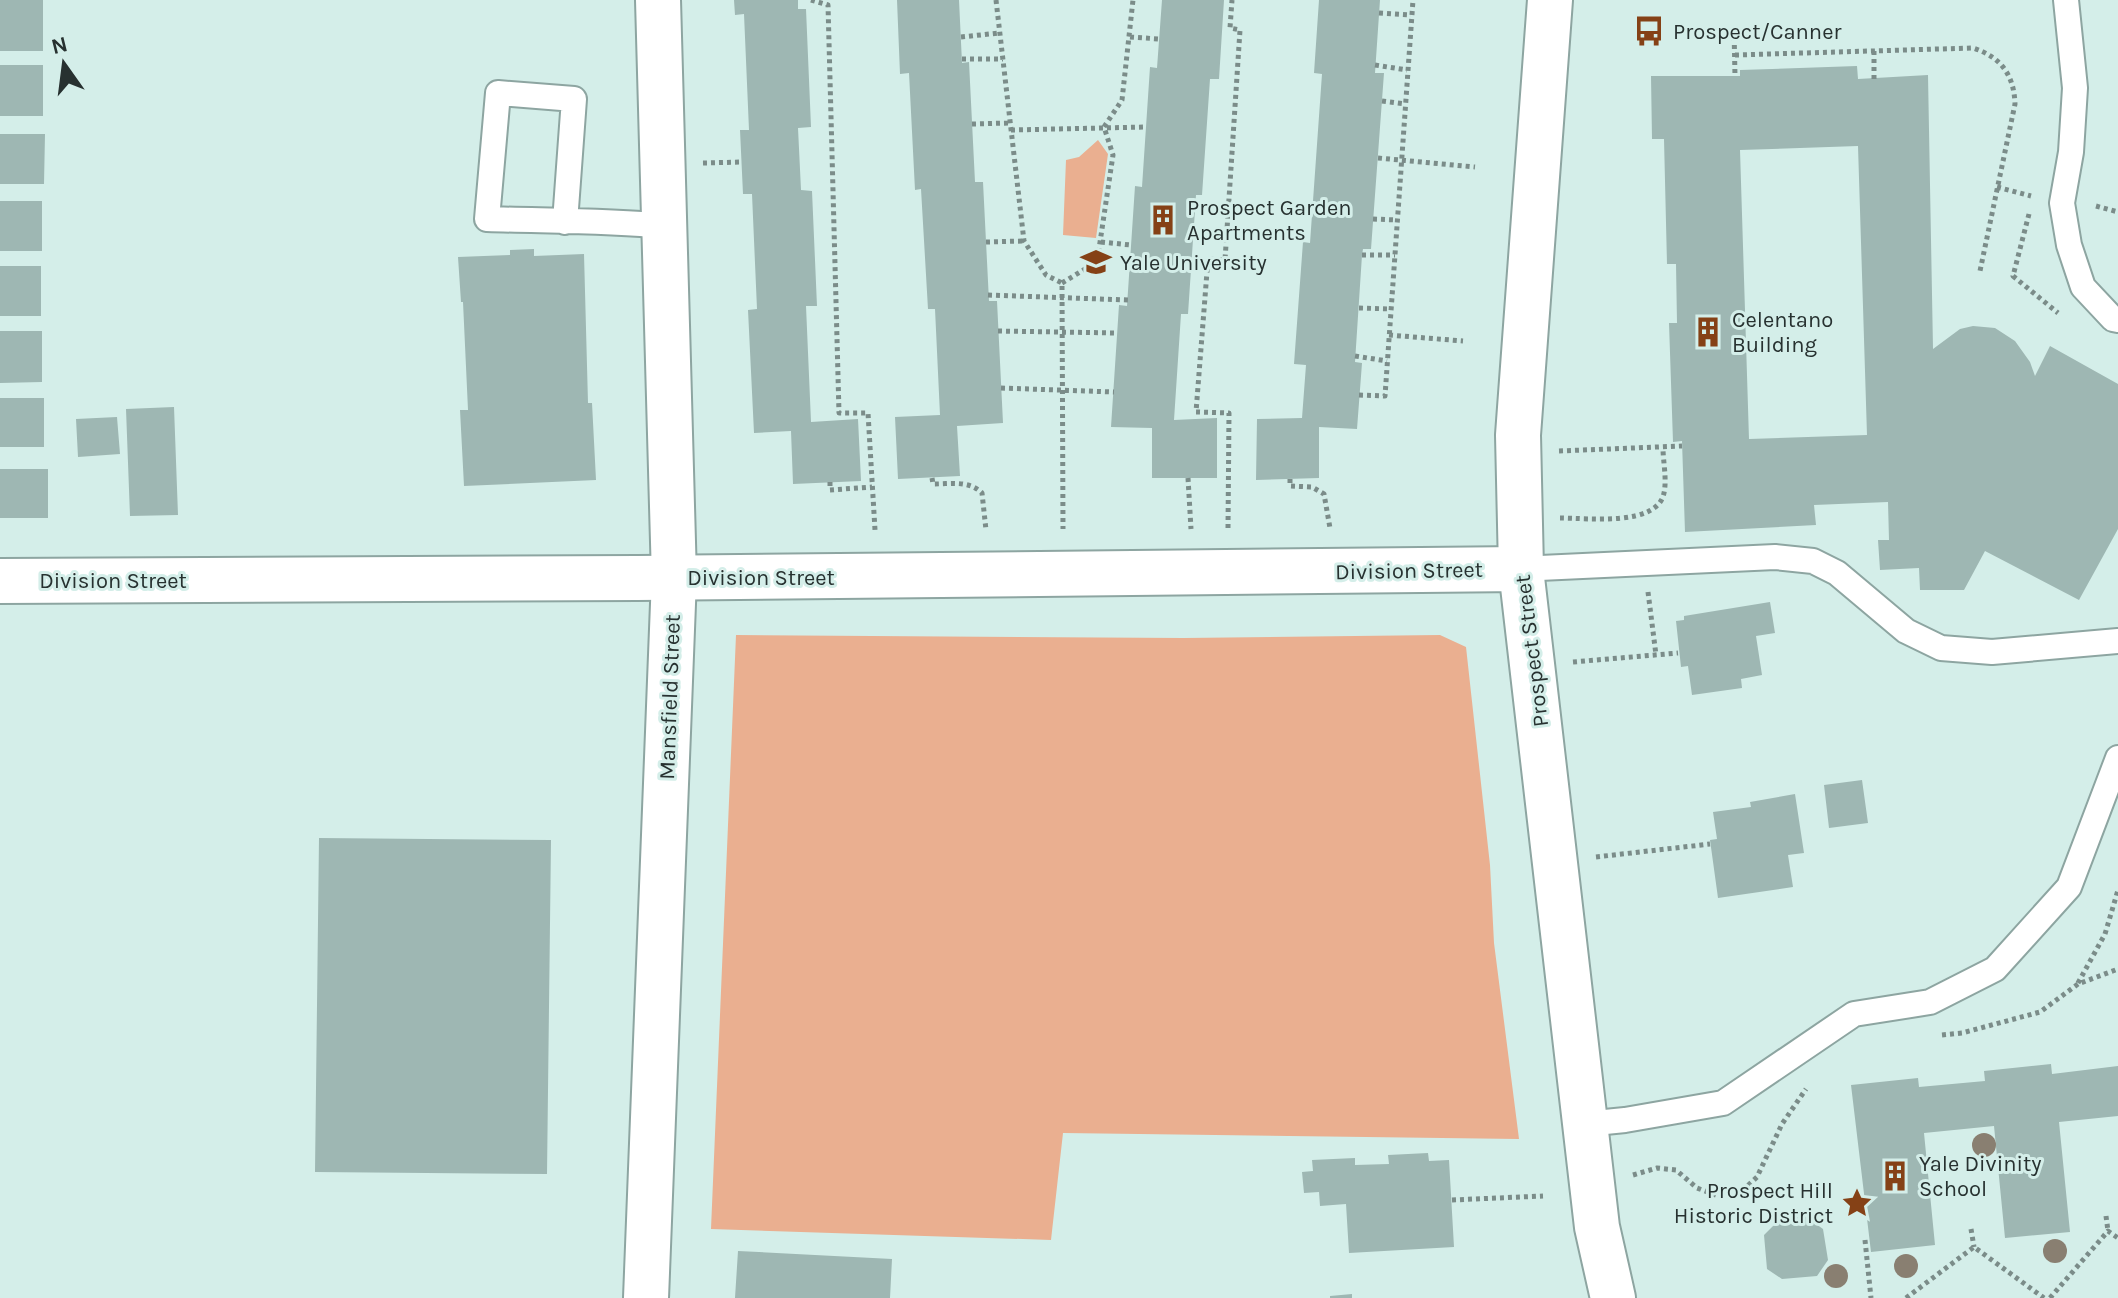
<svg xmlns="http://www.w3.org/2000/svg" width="2118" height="1298" font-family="Karla,sans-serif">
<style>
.green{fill:#eaaf90}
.building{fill:#9eb7b3;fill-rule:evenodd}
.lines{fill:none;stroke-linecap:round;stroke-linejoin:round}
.service-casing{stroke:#8da5a1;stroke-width:28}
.minor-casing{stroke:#8da5a1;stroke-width:48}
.secondary-casing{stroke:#8da5a1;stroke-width:48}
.path{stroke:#7b8c89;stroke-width:5;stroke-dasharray:4 4;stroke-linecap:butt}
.service{stroke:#fff;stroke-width:24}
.minor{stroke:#fff;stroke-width:44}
.secondary{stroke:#fff;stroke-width:44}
.tree{fill:#897f71}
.labels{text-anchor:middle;stroke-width:6;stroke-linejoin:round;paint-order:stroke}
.poi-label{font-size:22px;fill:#273130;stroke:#d4eee9;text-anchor:start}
.street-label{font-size:22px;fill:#273130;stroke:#d4eee9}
</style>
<rect width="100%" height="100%" fill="#d4eee9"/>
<path class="green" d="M1098 140 1108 154 1096 238 1063 235 1066 160 1079 157Z
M736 635 1184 638 1440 635 1466 647 1490 865 1494 943 1519 1139 1063 1133 1051 1240 711 1229Z"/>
<path class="building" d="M0 0H43V51H0Z
M734 0H798V9H806L811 127 798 128 801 190 812 191 817 306H806L811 422 858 419 861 481 793 484 791 431 754 433 748 310 757 309 752 194H743L740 130H749L744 14 735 15Z
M897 0H959L962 63 969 62 975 182H983L989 301H997L1003 423 957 426 960 476 898 479 895 417 940 415 935 309H928L921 189 915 190 909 73 900 74Z
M1162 0H1224L1219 79H1210L1202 195H1196L1188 314H1181L1174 420 1217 418V478H1152V428L1111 427 1119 305 1127 306 1135 186 1142 187 1150 67 1157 68Z
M1319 0H1380L1375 73H1384L1371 249H1363L1362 255 1355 362 1362 363 1357 429 1319 427V478L1256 480 1257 419 1302 418 1306 365 1294 364 1303 242 1310 243 1322 74 1314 73Z
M0 65H43V116H0Z
M1857 66 1858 79 1928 75 1933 349 1960 329 1973 326 1995 328 2015 341 2030 362 2035 376 2050 346 2118 384V529L2079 600 1985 551 1964 590H1920L1919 568 1880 570 1878 540H1889L1888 502 1814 505 1816 525 1685 532 1682 441 1673 442 1669 323H1677L1676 264H1667L1664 139H1652L1651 76H1740V70ZM1858 146 1867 435 1749 439 1740 150Z
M0 134H45L44 184H0Z
M0 201H42V251H0Z
M534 249V256L584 254 588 403H592L596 480 464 486 460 410H468L463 302H461L458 257 510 255V250Z
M0 266H41V316H0Z
M0 331H42V382L0 383Z
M0 398H44V447H0Z
M174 407 178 515 130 516 126 409Z
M117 417 120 454 78 457 76 419Z
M0 469H48V518H0Z
M1770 602 1775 633 1756 636 1762 675 1741 679 1742 688 1692 695 1688 666 1681 667 1676 621 1684 620V616Z
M1862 780 1868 823 1829 828 1824 785Z
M1795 794 1804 853 1788 855 1793 887 1718 898 1710 840 1717 839 1713 812 1751 807 1750 802Z
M319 838 551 840 547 1174 315 1172Z
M2051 1064 2052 1074 2118 1066V1116L2059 1122 2070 1232 2005 1238 1994 1126 1924 1133 1935 1245 1871 1252 1851 1085 1918 1078 1919 1087 1985 1081 1984 1071Z
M1428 1153 1429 1161 1449 1160 1454 1247 1349 1253 1346 1204 1320 1206 1319 1192 1304 1193 1302 1172 1313 1171 1312 1160 1355 1158V1165L1389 1164 1388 1155Z
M1805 1216 1823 1229 1828 1260 1817 1276 1782 1279 1767 1269 1764 1235 1778 1221Z
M738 1251 892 1259 890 1298H735Z
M1352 1294V1298H1330V1296Z"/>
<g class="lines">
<g class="service-casing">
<path id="service" d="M2066 0 2075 88 2071 152 2062 203 2069 245 2083 287 2113 319 2118 320
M565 222 574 99 498 93 487 219C546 221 605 220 664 226
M1521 569 1775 557 1813 561 1837 573 1906 631 1941 648 1992 652 2118 641
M1585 1124 1625 1120 1723 1103 1854 1014 1930 1002 1995 969 2069 887 2118 758"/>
</g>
<g class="minor-casing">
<path id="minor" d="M646 1298 674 578 658 0"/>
</g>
<g class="secondary-casing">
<path id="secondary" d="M1550 0 1518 435 1521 569 1597 1227 1613 1298
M0 581 638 578 1521 569"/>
</g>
<path class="path" d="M811 0 828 5 839 413H868L875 530
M996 0 1024 241 1046 275 1062 283 1063 529
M1379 13 1411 15
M1734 29 1735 76
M961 37 999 33
M1130 37 1159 39
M1874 51V79
M1735 55 1973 48C2001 57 2014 75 2015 104L1980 271
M962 59H1003
M1375 65 1407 70
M1382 101 1405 104
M972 124 1010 123
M1011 130 1146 127
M1378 158 1475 167
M703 163 742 162
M1997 187 2031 196
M2096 206 2118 212
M2029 214 2013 276 2058 313
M1373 219 1397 220
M986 242 1024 241
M1101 242 1131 245
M1362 255H1395
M1062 283 1085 269 1099 249 1113 155 1104 127 1122 100 1133 0
M988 295 1128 300
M1359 308 1391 309
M998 331 1117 333
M1389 335 1463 341
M1355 356 1387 361
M1001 388 1114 392
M1359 395 1385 396 1413 0
M1559 451 1682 446
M932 478 933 484C950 484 969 480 982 493L986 530
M1188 478 1191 529
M1290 479V486L1312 487 1324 494 1330 528
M830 482V490L872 487
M1560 518C1588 518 1657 527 1664 493 1667 479 1663 461 1663 448
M1228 528 1229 413 1196 412 1208 259 1225 260 1240 30 1230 28 1232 0
M1648 592 1656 655
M1573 662 1678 653
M1596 857 1710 844
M2078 983 2105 934 2118 890
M1942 1035 1962 1033 2040 1012 2078 984 2118 969
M1633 1175 1657 1168 1676 1170 1697 1188 1721 1197 1740 1193 1757 1177 1782 1124 1806 1089
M1452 1200 1543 1196
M2106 1216 2108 1231
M1971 1229 1974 1247
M1865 1240 1871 1298
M1906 1298 1974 1247 2044 1298
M2050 1298 2108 1231 2118 1238"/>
<use href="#service" class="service"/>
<use href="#minor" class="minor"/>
<use href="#secondary" class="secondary"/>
</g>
<g class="tree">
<circle cx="1984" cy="1145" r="12"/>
<circle cx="2055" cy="1251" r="12"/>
<circle cx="1906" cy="1266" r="12"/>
<circle cx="1836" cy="1276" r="12"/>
</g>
<defs>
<g id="bus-bare" transform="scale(2.4)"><path d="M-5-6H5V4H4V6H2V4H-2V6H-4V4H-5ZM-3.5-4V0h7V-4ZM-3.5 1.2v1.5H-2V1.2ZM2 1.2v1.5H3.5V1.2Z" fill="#854116" stroke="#d4eee9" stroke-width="2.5" paint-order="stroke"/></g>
<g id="building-bare" transform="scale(2.4)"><path d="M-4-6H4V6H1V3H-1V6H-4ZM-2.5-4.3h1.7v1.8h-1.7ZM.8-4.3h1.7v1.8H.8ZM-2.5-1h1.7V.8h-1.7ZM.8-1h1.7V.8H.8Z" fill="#854116" stroke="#d4eee9" stroke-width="2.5" paint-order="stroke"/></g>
<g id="university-bare" transform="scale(2.4)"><path d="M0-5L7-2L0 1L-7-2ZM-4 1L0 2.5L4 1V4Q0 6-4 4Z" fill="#854116" stroke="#d4eee9" stroke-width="2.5" paint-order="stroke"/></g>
<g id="sight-bare" transform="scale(2.4)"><path d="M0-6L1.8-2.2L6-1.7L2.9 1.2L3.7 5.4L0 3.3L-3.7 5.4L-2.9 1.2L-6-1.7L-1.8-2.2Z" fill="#854116" stroke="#d4eee9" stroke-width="2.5" paint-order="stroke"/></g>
</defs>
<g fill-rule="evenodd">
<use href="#bus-bare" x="1649" y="31"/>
<use href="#building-bare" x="1163" y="220"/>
<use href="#university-bare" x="1096" y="262"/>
<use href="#building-bare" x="1708" y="332"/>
<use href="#building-bare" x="1895" y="1176"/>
<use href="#sight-bare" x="1857" y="1203"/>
</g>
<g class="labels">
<g class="poi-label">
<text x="1673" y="39">Prospect/Canner</text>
<text x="1187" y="215">Prospect Garden<tspan x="1187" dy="25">Apartments</tspan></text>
<text x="1120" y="270">Yale University</text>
<text x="1732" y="327">Celentano<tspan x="1732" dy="25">Building</tspan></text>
<text x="1919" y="1171">Yale Divinity<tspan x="1919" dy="25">School</tspan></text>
<text x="1833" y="1198" text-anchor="end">Prospect Hill<tspan x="1833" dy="25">Historic District</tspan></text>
</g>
<g class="street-label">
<text transform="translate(1409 570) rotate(-1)" y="8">Division Street</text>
<text x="761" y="585">Division Street</text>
<text x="113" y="588">Division Street</text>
<text transform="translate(1531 651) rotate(-97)" y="8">Prospect Street</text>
<text transform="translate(669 697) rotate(-88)" y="8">Mansfield Street</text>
</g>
</g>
<g transform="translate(64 64) rotate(346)" stroke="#d4eee9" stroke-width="6" paint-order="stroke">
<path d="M0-6L14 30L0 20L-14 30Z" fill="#273130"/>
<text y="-12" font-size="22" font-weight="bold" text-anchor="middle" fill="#273130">N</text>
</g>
</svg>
